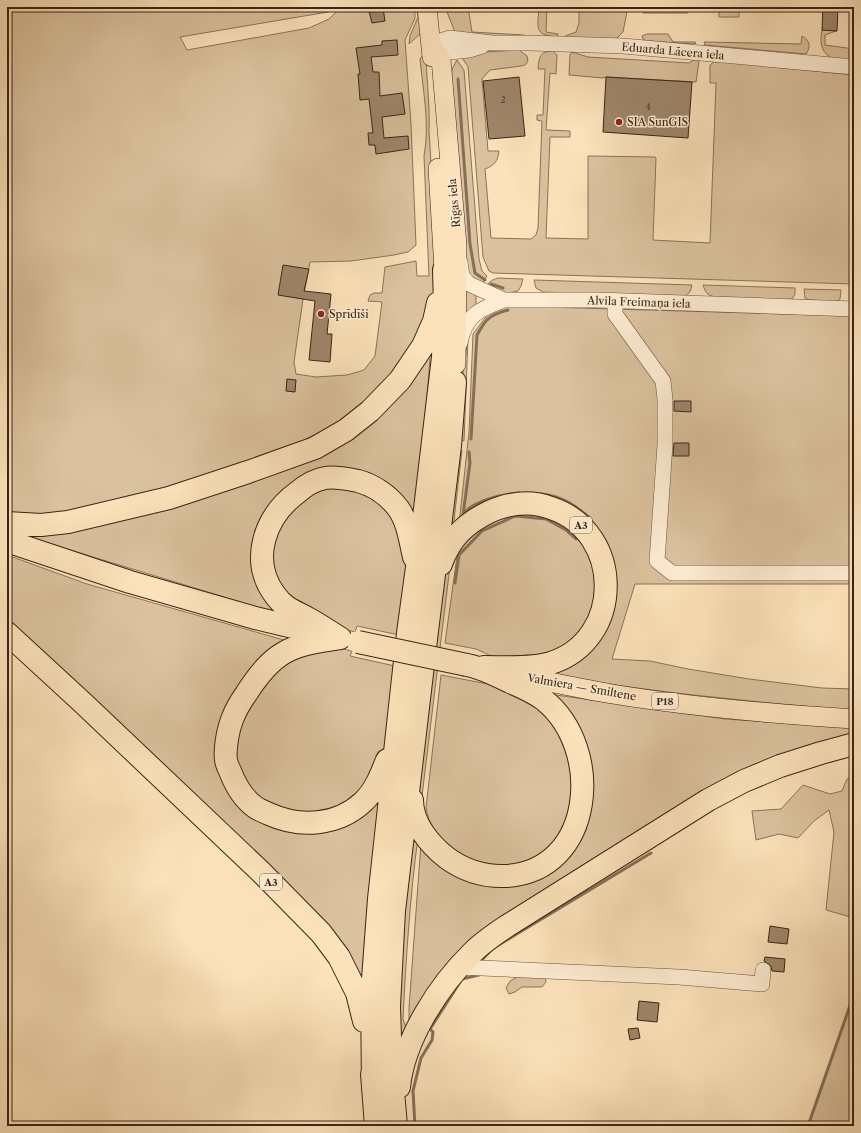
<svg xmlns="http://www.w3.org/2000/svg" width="861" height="1133" font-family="'Libre Caslon Text',serif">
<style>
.green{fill:#dbc29e;stroke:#8a735a}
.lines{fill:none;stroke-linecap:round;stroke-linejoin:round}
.stream{stroke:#876f57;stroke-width:3}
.building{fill:#9f876b;stroke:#3a2416}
.minor-casing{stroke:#6a543f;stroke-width:16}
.major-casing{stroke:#3a2416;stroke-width:20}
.highway-casing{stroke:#3a2416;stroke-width:24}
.minor{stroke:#fdecd2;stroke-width:15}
.major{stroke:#fce2ba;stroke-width:19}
.highway{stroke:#fce2ba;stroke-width:22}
.highway-bridge-casing{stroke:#3a2416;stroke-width:24;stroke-linecap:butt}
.highway-bridge{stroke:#fce2ba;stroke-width:22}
.poi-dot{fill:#8f2418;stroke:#fdecd2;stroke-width:1.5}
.labels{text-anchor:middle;stroke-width:3;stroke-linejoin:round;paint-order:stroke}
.number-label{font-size:9px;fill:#533d2b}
.shield{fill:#fdecd2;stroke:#74604e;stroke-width:1}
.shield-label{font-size:10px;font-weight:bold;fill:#3a2416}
.street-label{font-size:11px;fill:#3a2416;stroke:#fdecd2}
.poi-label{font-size:11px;fill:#3a2416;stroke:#fdecd2;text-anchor:start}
</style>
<rect width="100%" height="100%" fill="#fce2ba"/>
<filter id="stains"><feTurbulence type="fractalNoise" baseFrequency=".005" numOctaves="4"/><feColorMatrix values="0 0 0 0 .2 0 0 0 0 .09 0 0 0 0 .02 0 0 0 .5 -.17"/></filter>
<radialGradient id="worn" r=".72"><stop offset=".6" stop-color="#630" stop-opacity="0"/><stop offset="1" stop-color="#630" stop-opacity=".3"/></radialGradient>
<path class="green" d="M7 7H328V12L180 37 187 50 309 28 329 19 335 13 338 7H415V18L405 40 411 124 416 245 408 252 394 255 351 261 310 262 303 299 294 362 296 374 316 377 347 375 364 370 375 356 382 302 368 301 370 295 374 293H382L385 267 416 261 417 276H429L424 156C430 124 423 91 420 59L422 56 426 58C427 83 430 107 429 131L438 278 423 335 377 396 340 422 296 444 103 509 7 518Z
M417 7H421L423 29 420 34 409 44 410 36 418 17Z
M445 7H467L469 13 472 32 524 35V38L467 36 455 32Z
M539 7H547L546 32 558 34 557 37C533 35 538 27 539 7Z
M579 7H628L623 32 615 40 563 37 576 32 579 23Z
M648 7H688V13H643L644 8Z
M719 7H739V17H719Z
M822 30 836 31 825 35V45L854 49V61L829 59 830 57C820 51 820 40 822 30Z
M647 34H668L673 42H695L696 43 695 44 647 41 643 39 642 36Z
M802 36C810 40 811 47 806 54L705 45 704 42 801 44Z
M519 50 527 56 528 61 525 65 521 66 490 70 482 79 488 151H499C498 161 494 166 485 169L491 238 531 239 536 235 538 228 542 121 537 120V115H543L545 69H538C539 57 540 51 553 51L557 55 556 74 550 73 546 130 570 131V137H550L546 238 588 239V156L655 157 656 158 653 240 710 243 716 83H710V65L715 61 854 75V284L493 273 489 271 483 257 468 67C466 63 463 61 462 56L485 52Z
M572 52 588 57 689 63 696 59 699 61 696 82 606 77 603 78 569 75 570 55Z
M457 60 464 70 479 259 482 271 487 276 481 286 468 274 465 263 451 83 452 69Z
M498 278 523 279 521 286 518 291 508 293 486 289C488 282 491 280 498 278Z
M534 280 692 285 690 292 685 296H656L543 292 536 288Z
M703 285 795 288V294L792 299 783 300 718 297C708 296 706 294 703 285Z
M463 289 476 295V307L463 315Z
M804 289 841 290 840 299 835 302 809 300 805 298Z
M508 306 854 316V584H635L612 659 650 661 688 669 749 679 822 688 854 689V711C753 701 653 693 553 675L589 648 608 557 549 500 457 524 460 515 469 432 473 334 491 310Z
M467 337H468L464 441 460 439 459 436 464 358 466 355Z
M429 354 430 358 425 423 415 516 347 473 260 525 280 614 34 539 32 535 326 449Z
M462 450 454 520 450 524 460 452Z
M347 486 378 498 394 514 407 564 399 635 357 626 355 632 319 623 288 603 269 570 276 522 314 490Z
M531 509 570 525 588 546 599 585 594 612 578 639 558 653 498 659 476 649 445 643 457 556 459 550 464 545V537L469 529Z
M7 555 87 584 284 640 252 671 218 755 288 830 381 794 365 982 7 625Z
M449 558 450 566 422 796 418 802 444 578Z
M339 648 352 651 350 656 395 666 386 744 375 773 344 808 316 815 289 812 255 797 235 764 234 743 245 707 286 658Z
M441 675 488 684 523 696 548 712 574 769V800L565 831 543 854 508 869H489L445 850 429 820 426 808Z
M556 695 725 719 854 728V737L563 881 413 1024 409 1021V1008L421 843 470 880 563 857 583 746Z
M854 778V918L826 910 834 832 829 810 814 821 798 838 779 834 756 840 752 811 781 809 803 785 830 794 842 791 847 779Z
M412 833 418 837C410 898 406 958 403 1019L405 1025 411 1028 401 1047 398 1009 400 936Z
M519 976 545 977 546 982 542 987H522L515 992 509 994 506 988 510 981Z
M854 994V1126H808Z"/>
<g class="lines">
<path class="stream" d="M458 79 470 244 475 273 485 280
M491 284 503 288
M471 439 477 335C486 318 490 315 508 310
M469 452 470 463 463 515C471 501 503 494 519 493
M541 494C562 496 576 506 591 519
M455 583 459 555 482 531 515 516 546 519 566 530 576 539
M495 947 651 853
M481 961 491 950
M415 1126 413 1091 421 1058 432 1040 433 1032 430 1029 462 979 479 975
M808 1126 854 994"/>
</g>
<path class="building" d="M823 7H838L837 31 822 30Z
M383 8 385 21 372 23 369 11Z
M397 40 398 55 371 57 373 72H379L380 96 402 93 405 114 382 117 384 138 408 136 409 149 376 154 375 145H369L368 133H373L369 99 360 100 358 74H360L356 48 382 45V41Z
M519 77 525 136 489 139 483 81Z
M606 77 692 82 688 138 603 132Z
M283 265 309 269 304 291 331 294 327 334H332L330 362 309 360 315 301 278 295Z
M287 379 296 380 295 392 286 391Z
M674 401H691V412L674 411Z
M674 443H689V456H673Z
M770 926 789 929 787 944 768 942Z
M765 957 785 959 784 972 772 971 771 966 764 961Z
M639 1001 659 1003 657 1022 637 1020Z
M638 1028 640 1038 630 1040 628 1029Z"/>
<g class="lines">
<g class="minor-casing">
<path id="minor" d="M431 44 450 38 492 43H531L623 46 854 67
M431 44 450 52 469 50 482 46
M460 262 462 276 469 284 504 300H597L854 309
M615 301V314L663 381 665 399V445L657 561 672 573H854
M460 343C465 315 480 309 504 300
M459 967 679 977 762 984 763 970"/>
</g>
<g class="major-casing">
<path id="major" d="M427 7 432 57
M431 44 441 59 457 245 456 364
M438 168 444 270
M505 673C541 680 576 688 612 694 692 707 773 714 854 719"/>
</g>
<g class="highway-casing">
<path id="highway" d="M7 523 41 525 68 522 169 498 248 472 315 448 346 430 370 411 400 380 423 346 434 321 438 303
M7 541 130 582 255 618 318 633
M441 564C450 538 465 524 489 512 509 503 530 500 551 508 624 532 624 640 551 663 533 669 504 667 484 667
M7 633 83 703 261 872 321 933 339 957 357 993 364 1021
M340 638C291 645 274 650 246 694 234 711 228 726 226 747 226 751 225 756 226 759 226 763 228 767 230 771 235 784 244 799 255 807 259 810 265 812 269 814 300 828 337 826 363 802 375 791 381 775 387 760
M340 638C330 632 320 625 309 619 295 611 285 609 275 595 249 560 265 516 298 492 306 485 314 480 325 478 335 476 348 479 358 481 373 485 388 495 398 508 408 522 410 540 414 557
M412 800C412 823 429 844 447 858 465 871 484 877 506 876 595 871 604 748 544 700 534 692 522 687 510 682 496 675 482 668 467 665
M372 1074 376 1126
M399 1087C404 1039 439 985 473 952 483 942 495 934 507 926L708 800 744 781 780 766 821 753 854 744
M373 1089 372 992 379 899 408 633 425 509 443 357 445 305 444 270
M396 1126 391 1068 389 1006 394 911 427 631 450 446 455 382"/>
</g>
<use href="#minor" class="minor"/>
<use href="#major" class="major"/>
<use href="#highway" class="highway"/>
<g class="highway-bridge-casing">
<path id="highway-bridge" d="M358 642 467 665"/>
</g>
<use href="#highway-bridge" class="highway-bridge"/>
</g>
<g class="poi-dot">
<circle cx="619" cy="122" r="4"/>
<circle cx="321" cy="314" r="4"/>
</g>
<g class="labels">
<g class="number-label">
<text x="503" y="103">2</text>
<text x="648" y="110">4</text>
</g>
<g class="shield">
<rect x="570" y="517" width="22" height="16" rx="3"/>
<rect x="652" y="693" width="26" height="16" rx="3"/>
<rect x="260" y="874" width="22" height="16" rx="3"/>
</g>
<g class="shield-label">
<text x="581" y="529">A3</text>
<text x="665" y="705">P18</text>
<text x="271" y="886">A3</text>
</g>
<g class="street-label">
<text transform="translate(673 51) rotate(5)" y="4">Eduarda Lācera iela</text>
<text transform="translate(454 203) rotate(-95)" y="4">Rīgas iela</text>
<text transform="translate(639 302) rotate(2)" y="4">Alvila Freimaņa iela</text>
<text transform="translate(582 687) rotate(10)" y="4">Valmiera — Smiltene</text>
</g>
<g class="poi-label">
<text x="627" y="126">SIA SunGIS</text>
<text x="329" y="318">Sprīdīši</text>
</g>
</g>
<rect width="861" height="1133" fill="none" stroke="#fce2ba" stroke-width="24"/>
<rect x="8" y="8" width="845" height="1117" fill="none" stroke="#3a2416" stroke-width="2"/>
<rect x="12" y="12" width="837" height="1109" fill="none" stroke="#3a2416"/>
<rect width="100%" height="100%" filter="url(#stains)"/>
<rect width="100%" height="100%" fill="url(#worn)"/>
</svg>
